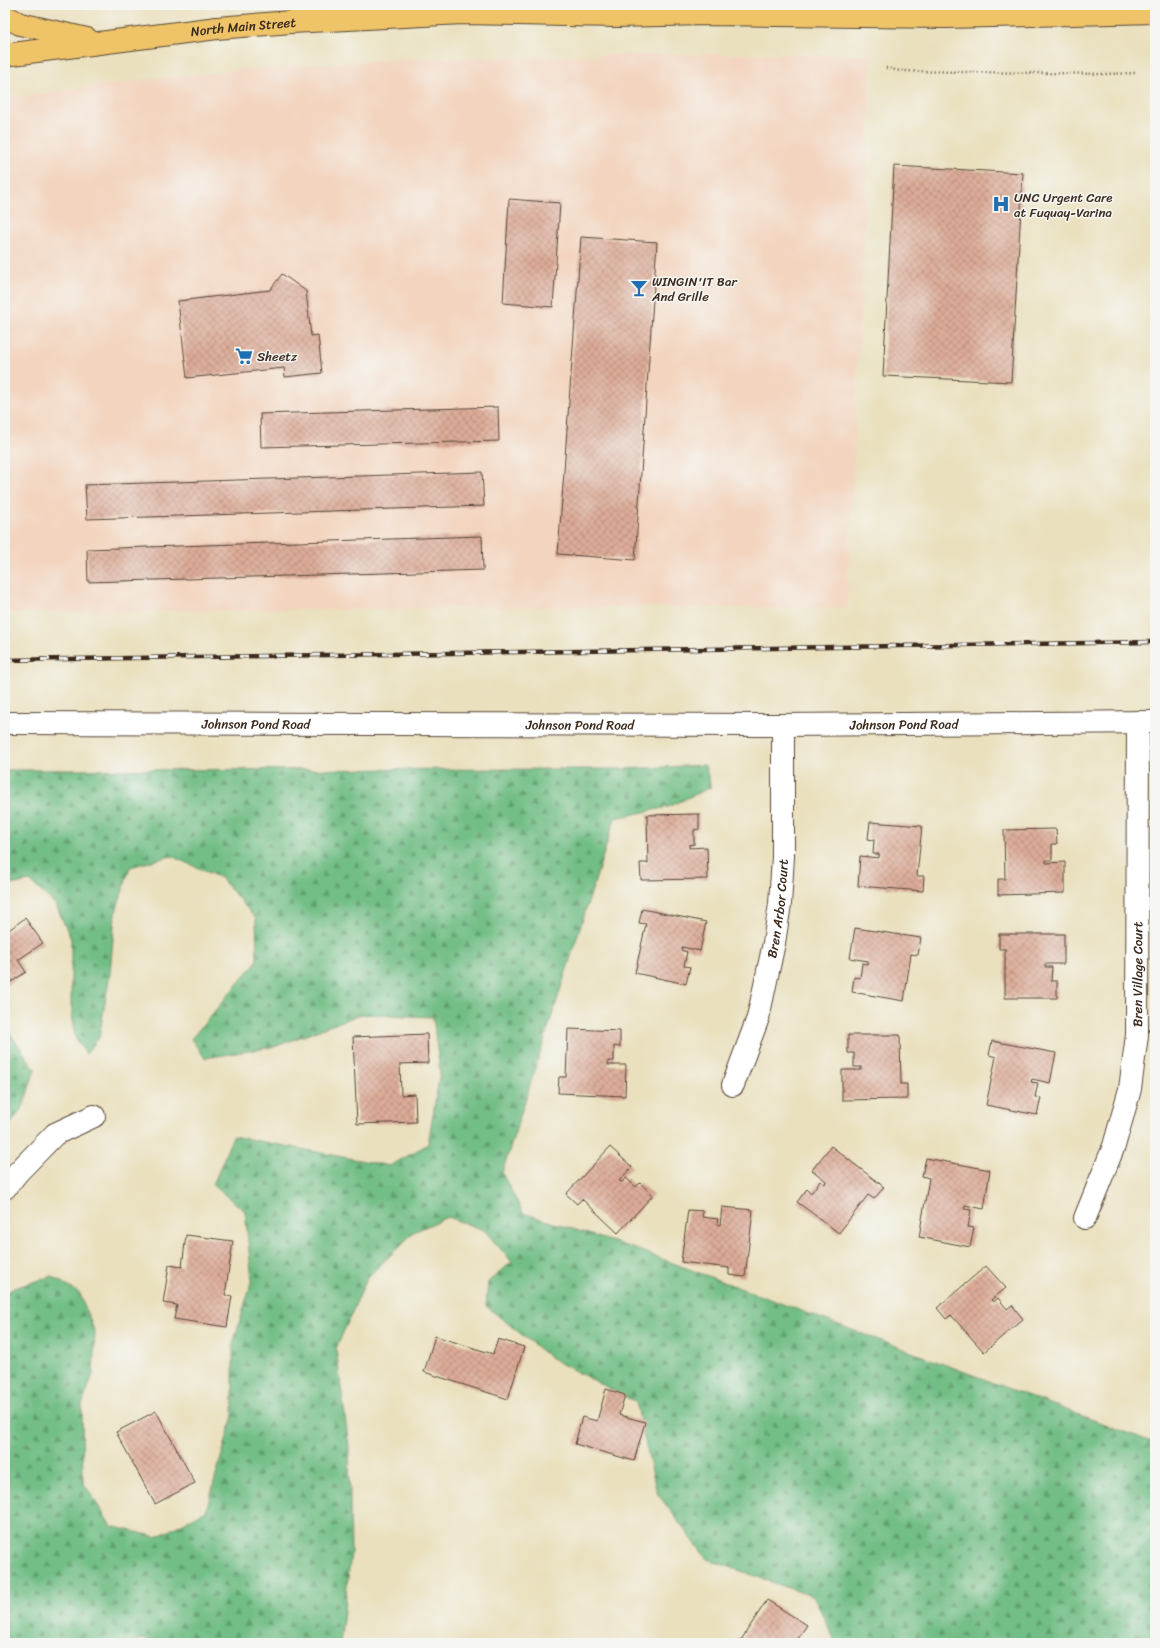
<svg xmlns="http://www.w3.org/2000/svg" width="1160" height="1648" font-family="Sriracha,sans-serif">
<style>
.built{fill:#f3d4be}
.forest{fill:url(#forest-firs);stroke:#567452}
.building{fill:url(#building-cross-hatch)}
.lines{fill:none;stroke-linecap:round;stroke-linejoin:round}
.minor-casing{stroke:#554536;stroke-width:24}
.trunk-casing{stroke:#554536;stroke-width:24}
.path{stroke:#554536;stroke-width:2.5;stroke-dasharray:1 3;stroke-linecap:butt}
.minor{stroke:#fff;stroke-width:22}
.trunk{stroke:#efc469;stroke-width:22}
.rail-casing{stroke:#3b2a1e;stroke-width:4.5}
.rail{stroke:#f6f6f2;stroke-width:3;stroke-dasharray:9;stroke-linecap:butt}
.labels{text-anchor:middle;stroke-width:3;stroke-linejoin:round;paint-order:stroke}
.street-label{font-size:13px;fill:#3b2a1e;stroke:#f6f6f2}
.poi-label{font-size:13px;fill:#3b2a1e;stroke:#f6f6f2;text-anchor:start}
</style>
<defs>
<pattern id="forest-firs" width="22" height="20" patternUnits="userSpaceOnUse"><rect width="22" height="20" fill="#72be86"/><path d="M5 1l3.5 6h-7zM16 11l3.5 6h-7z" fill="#5f9b6d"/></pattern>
<pattern id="building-cross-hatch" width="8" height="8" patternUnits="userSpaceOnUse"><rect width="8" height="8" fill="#ddac98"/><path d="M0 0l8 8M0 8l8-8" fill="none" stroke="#b48c7b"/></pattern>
</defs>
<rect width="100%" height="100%" fill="#f6f6f2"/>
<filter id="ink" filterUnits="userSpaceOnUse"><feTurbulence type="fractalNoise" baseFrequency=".025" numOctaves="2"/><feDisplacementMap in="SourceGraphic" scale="8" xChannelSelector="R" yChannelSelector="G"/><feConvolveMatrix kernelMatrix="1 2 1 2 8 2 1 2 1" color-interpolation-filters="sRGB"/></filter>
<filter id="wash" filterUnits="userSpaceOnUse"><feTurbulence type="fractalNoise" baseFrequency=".012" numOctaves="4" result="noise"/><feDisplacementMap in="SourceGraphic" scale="16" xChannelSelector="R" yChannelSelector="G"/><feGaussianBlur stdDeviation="0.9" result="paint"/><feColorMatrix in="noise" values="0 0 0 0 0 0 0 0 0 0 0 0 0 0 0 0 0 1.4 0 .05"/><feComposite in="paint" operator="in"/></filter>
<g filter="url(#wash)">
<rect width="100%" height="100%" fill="#eae0bd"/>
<path class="built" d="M763 54 872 55 847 608 540 607 5 613V99L134 81 245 69 403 59 623 55Z"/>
<path class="forest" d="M705 765 711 787 668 807 615 818 502 1173 523 1213 638 1250 1155 1443V1643H836L814 1597 707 1559 657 1493 636 1402 552 1359 486 1306 488 1282 512 1262 484 1230 447 1217 414 1232 367 1278 336 1349 349 1446 351 1553 340 1643H169L139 1639 136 1643H5V1294L14 1288 52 1276 80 1294 95 1333 93 1374 82 1405 83 1482 111 1526 157 1537 206 1511 233 1416V1344L252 1280 245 1211 213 1185 233 1136 390 1166 428 1144 440 1072 433 1017 361 1014 274 1047 205 1058 191 1039 257 961 256 919 221 878 171 856 130 867 115 915 110 973 99 1038 86 1054 75 1037 71 1004V939L56 905 30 881 5 886V770L625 769Z
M5 1032H9L35 1069 23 1107 5 1132Z"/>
<g id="blocks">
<path class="building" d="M894 166 1023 173 1011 382 883 376Z
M509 199 560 203 553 307 503 303Z
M581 237 657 242 635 560 558 554Z
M282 274 306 291 311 336 318 335 322 373 285 377 284 368 187 378 178 301 270 290Z
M498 407 499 441 261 447 260 414Z
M482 472 484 506 87 519 85 485Z
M482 536 483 570 88 582 87 549Z
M699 814V829L694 830V844L689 845V848L707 847 708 879 641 880 640 863H648L647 815Z
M870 822 922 826 917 876H924L923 891 858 886 860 856 879 858V854H873L874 840 868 839Z
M1056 829 1057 844H1052V860H1046V863L1065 862V893L998 895V879H1005L1004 830Z
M642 909 706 922 700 951 682 947 681 950 687 952 684 966 690 967 686 984 635 973 646 924 639 923Z
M25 918 43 943 18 960 26 972 5 986V933Z
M855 928 921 938 918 955 911 954 904 1001 852 992 854 977 860 978 862 963 867 964 868 961 850 958Z
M999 934H1064V964H1045V967H1052L1051 981H1057V998H1005V949H999Z
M568 1029 620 1031V1047L614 1046V1061H608V1065H626L625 1096 558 1093 559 1077H566Z
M427 1034 428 1063 400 1064 401 1095 415 1094 416 1122 357 1124 353 1037Z
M848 1035H900L901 1084H907V1099L842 1100V1070H861V1067H854V1053H848Z
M992 1041 1056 1053 1050 1083 1032 1079 1031 1082 1038 1083 1035 1097 1041 1098 1037 1115 986 1105 996 1057 989 1055Z
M831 1146 884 1187 874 1199 868 1195 839 1233 797 1202 807 1189 811 1193 820 1181 825 1184 826 1181 812 1170Z
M610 1147 632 1167 619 1181 622 1182 626 1178 636 1187 640 1183 653 1195 618 1233 582 1199 577 1204 566 1194Z
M926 1158 990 1170 984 1209 965 1205 964 1209 971 1210 968 1227 974 1228 970 1247 919 1237 929 1178 922 1176Z
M722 1207 753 1210 745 1277 729 1275V1268L681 1262 688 1210 703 1211 702 1217 718 1219 717 1224 720 1225Z
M186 1235 233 1241 225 1295 232 1296 227 1327 174 1319 177 1305 163 1303 169 1265 182 1267Z
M986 1266 1006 1288 991 1300 994 1302 998 1298 1007 1309 1012 1305 1023 1319 984 1352 951 1315 946 1319 937 1308Z
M435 1336 493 1354 498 1339 524 1347 508 1399 424 1372Z
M606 1389 625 1395 619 1415 645 1422 634 1461 575 1444 582 1417 597 1421Z
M156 1411 195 1483 155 1504 116 1432Z
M767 1600 807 1625 795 1643H739Z"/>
</g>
</g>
<g filter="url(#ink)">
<use href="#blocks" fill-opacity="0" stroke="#554536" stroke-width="1"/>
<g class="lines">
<g class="minor-casing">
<g id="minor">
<path id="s1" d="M5 723 783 725 1155 722"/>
<path id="s2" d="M733 1085 758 1018 774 943 780 904 783 857V725"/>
<path d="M5 1188 18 1172 55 1134 94 1116"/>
<path id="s3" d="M1085 1218 1114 1146 1130 1089 1137 1035 1138 722"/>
</g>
</g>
<g class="trunk-casing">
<g id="trunk">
<path d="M5 16 20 24 87 39"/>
<path id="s4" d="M5 55 217 28 291 22 462 13 616 16 706 14 946 17 1155 12"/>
</g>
</g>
<path class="path" d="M886 68 900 71 1106 74 1135 73"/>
<use href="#minor" class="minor"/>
<use href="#trunk" class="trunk"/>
<g class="rail-casing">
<path id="rail" d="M5 660 1155 642"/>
</g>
<use href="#rail" class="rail"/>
</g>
</g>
<defs>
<g id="hospital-bare" transform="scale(1.38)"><path d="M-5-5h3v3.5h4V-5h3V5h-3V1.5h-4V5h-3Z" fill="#1f6fb2" stroke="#f6f6f2" stroke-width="2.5" paint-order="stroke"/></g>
<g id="bar-bare" transform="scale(1.38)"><path d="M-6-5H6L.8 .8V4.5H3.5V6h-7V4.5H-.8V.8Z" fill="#1f6fb2" stroke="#f6f6f2" stroke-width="2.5" paint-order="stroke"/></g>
<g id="supermarket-bare" transform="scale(1.38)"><path d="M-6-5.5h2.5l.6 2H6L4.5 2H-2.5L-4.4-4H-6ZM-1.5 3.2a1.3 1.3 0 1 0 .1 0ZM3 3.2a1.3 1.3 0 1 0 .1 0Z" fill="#1f6fb2" stroke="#f6f6f2" stroke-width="2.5" paint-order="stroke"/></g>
</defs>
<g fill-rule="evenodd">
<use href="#hospital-bare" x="1001" y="204"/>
<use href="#bar-bare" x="639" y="288"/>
<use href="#supermarket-bare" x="244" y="356"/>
</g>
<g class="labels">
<g class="street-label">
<text dy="5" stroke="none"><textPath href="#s4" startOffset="240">North Main Street</textPath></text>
<text dy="5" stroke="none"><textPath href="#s1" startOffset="251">Johnson Pond Road</textPath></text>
<text dy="5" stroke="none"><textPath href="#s1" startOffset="575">Johnson Pond Road</textPath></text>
<text dy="5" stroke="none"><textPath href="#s1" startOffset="899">Johnson Pond Road</textPath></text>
<text dy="5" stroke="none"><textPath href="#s2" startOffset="183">Bren Arbor Court</textPath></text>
<text dy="5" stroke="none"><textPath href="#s3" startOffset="252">Bren Village Court</textPath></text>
</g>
<g class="poi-label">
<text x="1014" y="202">UNC Urgent Care<tspan x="1014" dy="15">at Fuquay-Varina</tspan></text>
<text x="652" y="286">WINGIN'IT Bar<tspan x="652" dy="15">And Grille</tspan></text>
<text x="257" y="361">Sheetz</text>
</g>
</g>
<rect width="1160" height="1648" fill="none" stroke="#f6f6f2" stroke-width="20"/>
</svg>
